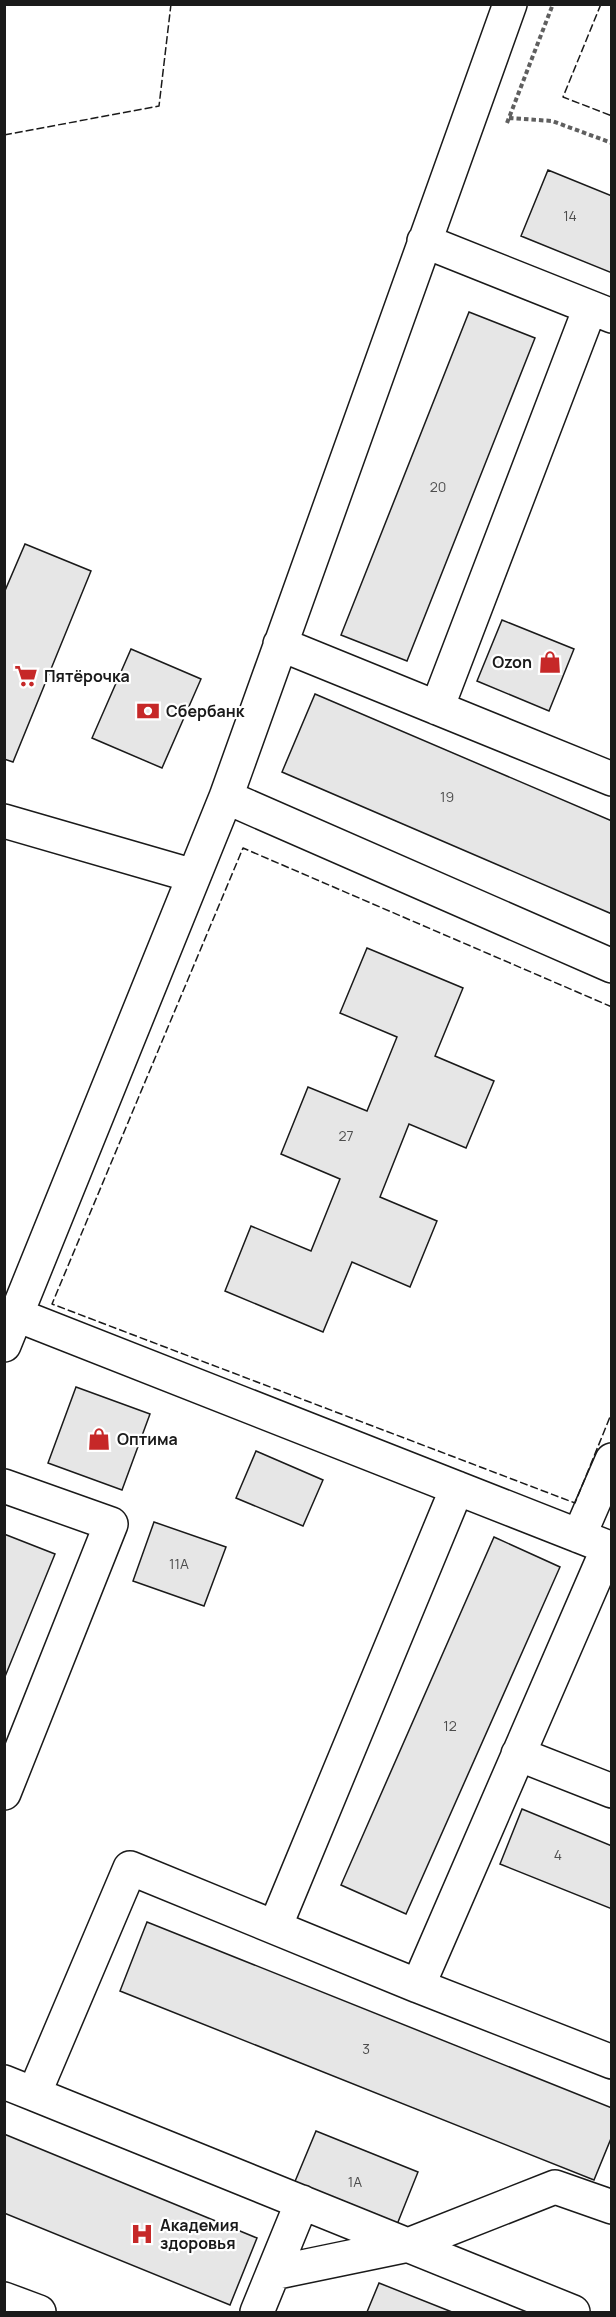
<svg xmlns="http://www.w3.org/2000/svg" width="616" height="2317" font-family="Manrope,sans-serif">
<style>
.building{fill:#e6e6e6;stroke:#1a1a1a;stroke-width:1.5}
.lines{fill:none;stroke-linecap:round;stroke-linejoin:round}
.minor-casing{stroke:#1a1a1a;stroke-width:36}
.path{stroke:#5f5f5f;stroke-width:4;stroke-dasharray:4.5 3;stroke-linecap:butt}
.minor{stroke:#fff;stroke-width:33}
.fence{stroke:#1a1a1a;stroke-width:1.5;stroke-dasharray:8 3;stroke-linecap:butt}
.labels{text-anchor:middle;stroke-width:4.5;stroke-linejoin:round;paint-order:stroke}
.number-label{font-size:14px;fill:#4d4d4d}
.poi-label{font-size:16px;font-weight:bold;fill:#1a1a1a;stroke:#fff;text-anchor:start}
</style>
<rect width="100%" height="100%" fill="#fff"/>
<path class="building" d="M548 170 612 196V273L521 236Z
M469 312 535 338 407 661 341 635Z
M25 544 91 571 13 762 4 759V593Z
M502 620 574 649 549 711 477 681Z
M131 649 201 679 162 768 92 738Z
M315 694 612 821V914L282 772Z
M367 948 463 988 435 1056 494 1081 466 1148 409 1124 380 1197 437 1221 410 1287 352 1262 323 1332 225 1291 251 1226 311 1251 340 1179 281 1154 308 1087 367 1111 397 1037 340 1013Z
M76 1387 150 1414 122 1490 48 1463Z
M256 1451 323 1480 303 1526 236 1498Z
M154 1522 226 1547 204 1606 133 1581Z
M4 1534 55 1554 4 1679Z
M494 1537 560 1567 406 1914 341 1885Z
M522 1809 612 1846V1909L500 1864Z
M147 1922 612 2108V2136L594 2180 120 1991Z
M316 2131 418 2172 394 2232 291 2191Z
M4 2134 257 2238 230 2305 4 2213Z
M379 2283 452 2312H367Z"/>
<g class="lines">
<g class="minor-casing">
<path id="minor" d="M424 241 612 316
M280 644 612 779
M437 708 590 308
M226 797 612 966
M4 821 194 876
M17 1315 612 1549
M4 1345 226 797 510 4
M4 1486 111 1524 4 1793
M579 1536 612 1460
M518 1754 612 1791
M275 1927 457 1488
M418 1986 612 2062
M4 2082 34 2094 130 1868 418 1986 608 1548
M34 2094 573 2312
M273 2273 408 2245 555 2187 612 2207
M4 2299 39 2312
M257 2312 302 2202"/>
</g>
<path class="path" d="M509 118 552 121 612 143
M507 123 553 4"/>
<use href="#minor" class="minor"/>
<path class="fence" d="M601 4 563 97 612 116
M4 135 159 106 171 4
M612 1007 243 848 52 1304 575 1503 612 1412"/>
</g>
<defs>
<g id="shop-bare" transform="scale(1.8)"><path d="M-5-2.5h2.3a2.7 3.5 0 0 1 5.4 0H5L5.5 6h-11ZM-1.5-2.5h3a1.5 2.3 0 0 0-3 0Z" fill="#c62828" stroke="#fff" stroke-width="2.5" paint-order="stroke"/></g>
<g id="supermarket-bare" transform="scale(1.8)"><path d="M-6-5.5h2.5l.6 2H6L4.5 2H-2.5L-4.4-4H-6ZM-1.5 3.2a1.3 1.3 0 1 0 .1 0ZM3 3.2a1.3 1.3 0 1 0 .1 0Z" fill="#c62828" stroke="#fff" stroke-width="2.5" paint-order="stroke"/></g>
<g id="bank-bare" transform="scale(1.8)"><path d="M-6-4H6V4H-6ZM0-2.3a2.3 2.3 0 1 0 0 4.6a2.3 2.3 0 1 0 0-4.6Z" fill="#c62828" stroke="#fff" stroke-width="2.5" paint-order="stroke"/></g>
<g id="hospital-bare" transform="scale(1.8)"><path d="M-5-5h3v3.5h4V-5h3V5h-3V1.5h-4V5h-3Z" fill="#c62828" stroke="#fff" stroke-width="2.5" paint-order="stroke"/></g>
</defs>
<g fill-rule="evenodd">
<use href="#shop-bare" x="550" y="662"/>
<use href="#supermarket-bare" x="26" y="676"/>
<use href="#bank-bare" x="148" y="711"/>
<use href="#shop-bare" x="99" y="1439"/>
<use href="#hospital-bare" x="142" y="2234"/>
</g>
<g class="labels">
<g class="number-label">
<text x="570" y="221">14</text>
<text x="438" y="492">20</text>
<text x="447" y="802">19</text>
<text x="346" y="1141">27</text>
<text x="179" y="1569">11А</text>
<text x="450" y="1731">12</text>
<text x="558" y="1860">4</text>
<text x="366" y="2054">3</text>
<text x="355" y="2187">1А</text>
</g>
<g class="poi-label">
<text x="532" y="668" text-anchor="end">Ozon</text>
<text x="44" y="682">Пятёрочка</text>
<text x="166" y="717">Сбербанк</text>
<text x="117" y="1445">Оптима</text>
<text x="160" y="2231">Академия<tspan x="160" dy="18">здоровья</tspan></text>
</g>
</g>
<rect width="616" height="2317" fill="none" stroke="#1a1a1a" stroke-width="12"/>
</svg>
